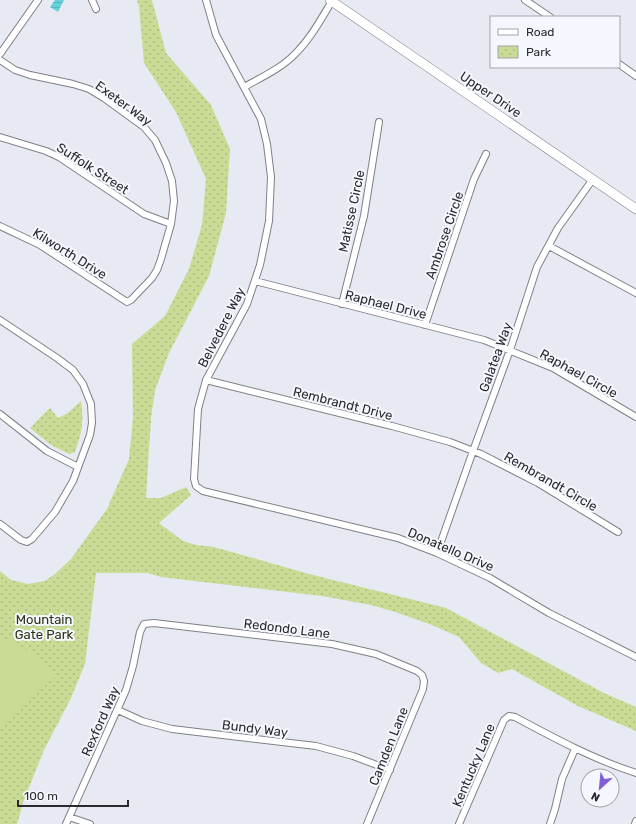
<svg xmlns="http://www.w3.org/2000/svg" width="636" height="824" font-family="Rubik,sans-serif">
<style>
.park{fill:url(#park-dots)}
.pitch{fill:#c9db94}
.water{fill:url(#water-rules)}
.lines{fill:none;stroke-linecap:round;stroke-linejoin:round}
.minor-casing{stroke:#7e8088;stroke-width:8}
.secondary-casing{stroke:#7e8088;stroke-width:10}
.minor{stroke:#fff;stroke-width:6}
.secondary{stroke:#fff;stroke-width:9}
.labels{text-anchor:middle;stroke-width:4;stroke-linejoin:round;paint-order:stroke}
.street-label{font-size:13px;fill:#292a2d;stroke:#f5f7fe}
.park-label{font-size:13px;fill:#2c3313;stroke:#f5f7fe}
</style>
<defs>
<pattern id="park-dots" width="8" height="8" patternUnits="userSpaceOnUse"><rect width="8" height="8" fill="#c9db94"/><path d="M2 2h.1M6 6h.1" fill="none" stroke="#adbc80" stroke-width="1.8" stroke-linecap="round"/></pattern>
<pattern id="water-rules" width="6" height="5" patternUnits="userSpaceOnUse"><rect width="6" height="5" fill="#66d0db"/><path d="M0 2.5h6" fill="none" stroke="#58b3bc"/></pattern>
</defs>
<rect width="100%" height="100%" fill="#e7eaf2"/>
<path class="park" d="M137 0H152L166 53 211 105 230 149 226 213 209 276 169 353 155 390 151 418 146 498H161L186 487 191 495 159 523 183 541 196 545 214 547 309 574 446 608 604 693 636 707V731L578 706 512 669 498 673 481 663 459 637 432 625 395 612 371 605 322 596 161 577 148 573H96L85 664 71 698 44 750 24 800 17 824H0V571L11 580 28 584 45 581 55 574 71 559 107 509 129 459 133 418 132 344 165 316 189 269 202 225 206 179 176 112 144 63 139 7Z
M81 401C84 422 82 432 75 452L69 454 51 445 30 428 50 408 58 418 68 413Z"/>
<path class="pitch" d="M0 638 12 641 34 655 56 676 0 726Z"/>
<path class="water" d="M55 0H64L58 12 50 7Z"/>
<g class="lines">
<g class="minor-casing">
<path id="minor" d="M92 0 96 9
M206 0 216 35 261 119 267 144 271 177 269 221 260 265 247 304 206 380 198 409 194 479 196 486 203 491 398 538 437 553 490 578 549 613 636 657
M525 0 550 17
M0 54 38 0
M0 60 15 70 30 75 73 84 89 89 104 98 144 127 155 140 166 163 172 181 174 201 171 224 161 259 157 270 152 278 131 300 127 302 40 245 0 226
M619 64 636 76
M244 87C262 77 282 68 296 53 311 38 321 19 332 1
M0 137 46 151 59 157 144 214 171 224
M549 246 636 293
M255 281 484 340 553 368 636 417
M342 304 364 216 379 122
M0 320 57 358 73 370 83 384 91 404 92 423 90 435 73 481 55 512 32 539 27 542 21 540 0 524
M425 325 474 179 486 154
M206 380 392 426 450 442 481 454 538 483 618 532
M0 414 47 451 78 467
M437 553 473 451 510 350 537 267 558 228 593 179
M118 710 142 721 172 729 316 746 353 756 390 770
M69 817 90 824
M66 824 126 690 133 666 140 632 144 624 154 623 332 644 376 654 417 671 422 675 424 681 423 689 367 824
M459 824 504 720 509 716 515 717C554 738 593 759 636 773
M550 824 555 809 562 779 575 749
M635 824 636 821"/>
</g>
<g class="secondary-casing">
<path id="secondary" d="M330 0 636 209"/>
</g>
<use href="#minor" class="minor"/>
<use href="#secondary" class="secondary"/>
</g>
<g class="labels">
<g class="street-label">
<text transform="translate(491 94) rotate(34)" y="5">Upper Drive</text>
<text transform="translate(124 103) rotate(36)" y="5">Exeter Way</text>
<text transform="translate(93 168) rotate(33)" y="5">Suffolk Street</text>
<text transform="translate(351 211) rotate(-78)" y="5">Matisse Circle</text>
<text transform="translate(444 235) rotate(-71)" y="5">Ambrose Circle</text>
<text transform="translate(70 253) rotate(32)" y="5">Kilworth Drive</text>
<text transform="translate(386 304) rotate(14)" y="5">Raphael Drive</text>
<text transform="translate(221 327) rotate(-63)" y="5">Belvedere Way</text>
<text transform="translate(495 357) rotate(-70)" y="5">Galatea Way</text>
<text transform="translate(579 373) rotate(29)" y="5">Raphael Circle</text>
<text transform="translate(343 403) rotate(14)" y="5">Rembrandt Drive</text>
<text transform="translate(551 481) rotate(30)" y="5">Rembrandt Circle</text>
<text transform="translate(451 549) rotate(23)" y="5">Donatello Drive</text>
<text transform="translate(287 628) rotate(7)" y="5">Redondo Lane</text>
<text transform="translate(100 721) rotate(-66)" y="5">Rexford Way</text>
<text transform="translate(255 728) rotate(7)" y="5">Bundy Way</text>
<text transform="translate(388 746) rotate(-68)" y="5">Camden Lane</text>
<text transform="translate(473 765) rotate(-67)" y="5">Kentucky Lane</text>
</g>
<g class="park-label">
<text x="44" y="624">Mountain<tspan x="44" dy="15">Gate Park</tspan></text>
</g>
</g>
<rect x="490" y="16" width="130" height="52" fill="#f5f7fe" stroke="#a3a5aa"/>
<rect x="498" y="29" width="20" height="6" fill="#ffffff" stroke="#a3a5aa"/>
<text x="526" y="36" font-size="12" fill="#292a2d">Road</text>
<rect x="498" y="46" width="20" height="12" fill="url(#park-dots)" stroke="#a3a5aa"/>
<text x="526" y="56" font-size="12" fill="#292a2d">Park</text>
<g transform="translate(600 788) rotate(207)"><circle r="19" fill="#f5f7fe" stroke="#a3a5aa"/>
<path d="M0-3L7 15L0 10L-7 15Z" fill="#815fd9"/>
<text y="-6" font-size="11" font-weight="bold" text-anchor="middle" fill="#292a2d">N</text>
</g>
<path d="M18 800v6h110v-6" fill="none" stroke="#292a2d" stroke-width="2"/>
<text x="24" y="800" font-size="12" fill="#292a2d" stroke="#f5f7fe" stroke-width="3" paint-order="stroke">100 m</text>
</svg>
